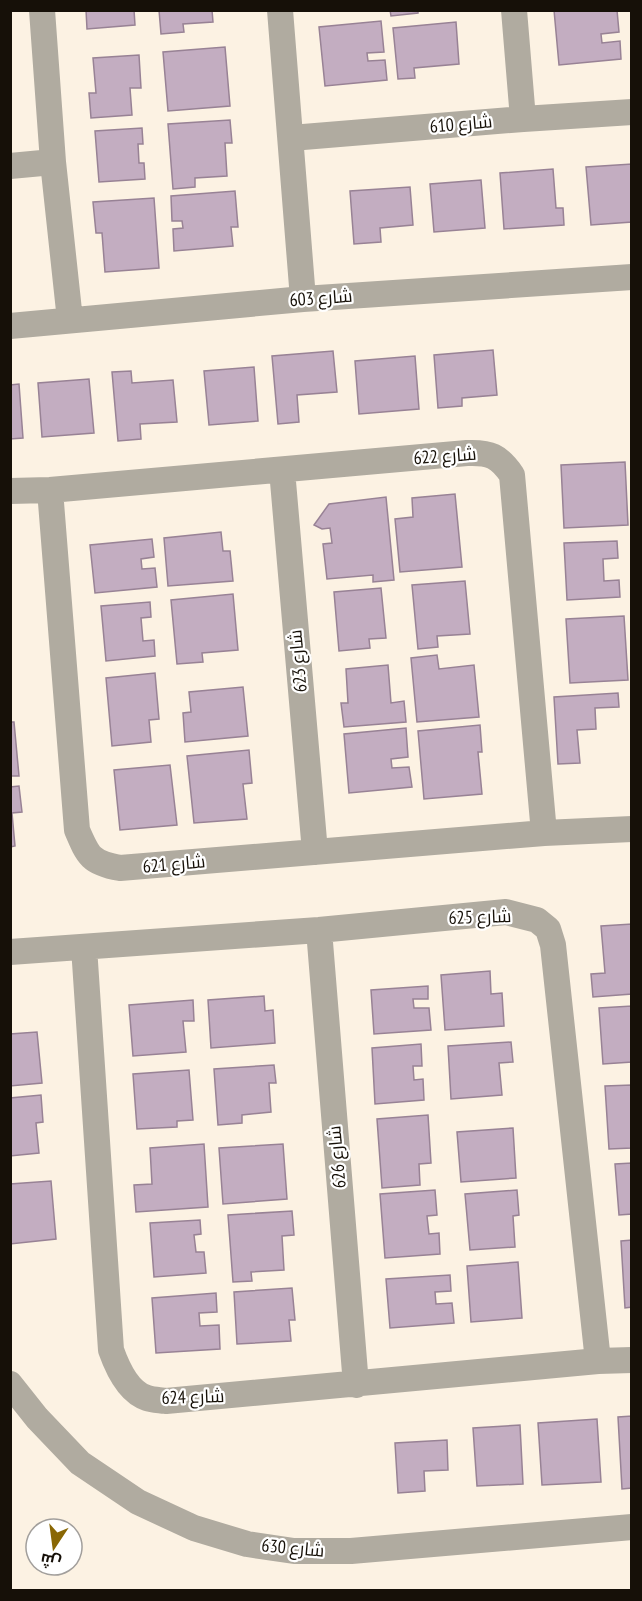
<svg xmlns="http://www.w3.org/2000/svg" width="642" height="1601" font-family="'PT Sans Narrow',Cairo,sans-serif">
<style>
.building{fill:#c3adc1;stroke:#988295;stroke-width:1.5}
.lines{fill:none;stroke-linecap:round;stroke-linejoin:round}
.street{stroke:#b0aba0;stroke-width:26}
.labels{text-anchor:middle;stroke-width:4.5;stroke-linejoin:round;paint-order:stroke}
.street-label{font-size:18px;fill:#161008;stroke:#fff}
</style>
<rect width="100%" height="100%" fill="#fcf2e3"/>
<path class="building" d="M86 10H134L135 25 87 29Z
M159 10H212L213 22 183 24 184 32 161 34Z
M390 10H418V13L391 16Z
M554 10H617L619 32 601 34 602 43 620 41 621 59 559 65Z
M381 21 384 52 367 53 368 61 385 60 387 80 325 86 319 27Z
M456 22 459 64 414 68 415 78 398 79 393 28Z
M225 47 230 106 168 111 163 52Z
M139 55 141 88H130L132 115 91 118 89 93H96L93 58Z
M230 120 232 143H225L227 176 195 178V187L173 189 168 124Z
M142 128 143 144H138L139 163H144L145 179 99 182 95 131Z
M632 164V222L591 225 586 167Z
M553 169 556 208H563L564 225 504 229 500 173Z
M481 180 485 228 434 232 430 184Z
M410 187 413 225 380 228 381 242 354 244 350 191Z
M235 191 238 227H231L233 246 174 251 173 229 183 228 182 221H172L171 196Z
M154 198 159 268 105 272 102 233H96L93 202Z
M493 350 497 395 462 398V406L438 408 434 355Z
M333 351 337 392 297 395 299 422 278 424 272 356Z
M415 356 419 409 359 414 355 361Z
M254 367 258 421 209 425 204 371Z
M131 371 132 383 173 380 177 422 140 424 141 439 118 441 112 372Z
M89 379 94 433 42 437 38 383Z
M19 384 23 438 10 439V385Z
M625 462 628 525 564 528 561 465Z
M455 494 462 567 400 572 395 519 413 517 412 498Z
M386 497 394 580 373 582V575L327 579 323 544 332 543 330 528 322 529 314 525 329 504Z
M221 532 223 551H230L233 581 168 586 164 538Z
M152 539 154 557 141 559 142 569 155 568 157 587 95 593 90 545Z
M617 541 618 558 603 559 604 581 619 580 620 597 567 600 564 543Z
M465 581 470 634 437 636 438 647 418 649 412 585Z
M381 588 386 638 369 639 370 648 339 651 334 592Z
M233 594 238 650 202 653 203 662 177 664 171 600Z
M150 602 151 617 141 618 143 641 154 640 155 656 106 661 101 606Z
M624 616 628 680 570 683 566 619Z
M437 655 439 669 474 665 479 717 417 722 411 658Z
M388 665 391 703 404 701 406 722 344 727 341 703H348L346 669Z
M155 673 159 719 149 720 151 742 112 746 106 678Z
M243 687 248 736 185 742 183 713 191 712 189 692Z
M618 693 619 707 595 708 596 729 577 730 580 763 558 764 554 697Z
M10 722H14L19 776H10Z
M480 725 482 752H478L482 794 424 799 418 731Z
M406 728 408 757 391 759 392 768 409 767 412 787 349 793 344 734Z
M249 750 252 783 243 784 247 819 194 823 187 756Z
M170 765 177 825 120 830 114 770Z
M19 786 22 812 12 813 15 846 10 847V787Z
M632 924V994L593 997 591 974 605 973 601 926Z
M490 971 491 994 502 993 504 1026 445 1030 441 975Z
M428 986V999H413L414 1008H429L431 1030 374 1034 371 990Z
M264 996 265 1011 273 1010 275 1043 211 1048 208 1000Z
M193 1000 194 1021H183L186 1052 133 1056 129 1005Z
M632 1006V1062L603 1064 599 1008Z
M37 1032 42 1083 10 1086V1034Z
M511 1042 513 1062 499 1063 502 1095 451 1099 448 1046Z
M421 1044 422 1066H413L414 1080 423 1079 424 1100 375 1104 372 1048Z
M274 1065 276 1083H269L271 1112 242 1115V1123L218 1125 214 1069Z
M189 1070 193 1120 177 1121V1127L137 1129 133 1074Z
M632 1085V1148L609 1149 605 1086Z
M41 1095 43 1122 36 1123 39 1153 10 1156V1098Z
M428 1115 431 1163 419 1164 420 1185 382 1188 377 1119Z
M513 1128 516 1178 461 1182 457 1132Z
M204 1144 208 1207 136 1212 134 1185 152 1184 150 1148Z
M283 1144 287 1199 223 1204 219 1148Z
M632 1163V1214L619 1215 615 1164Z
M51 1181 56 1239 10 1244V1184Z
M435 1190 437 1215 427 1216 429 1234 439 1233 440 1254 385 1258 380 1194Z
M517 1190 519 1215 513 1216 515 1247 470 1250 465 1194Z
M292 1211 294 1235 282 1236 284 1270 251 1272 252 1281 233 1282 228 1215Z
M200 1220 201 1234 194 1235 196 1252H204L206 1273 154 1277 150 1223Z
M632 1240V1307L625 1308 621 1241Z
M518 1262 522 1318 471 1322 467 1266Z
M450 1275 451 1291 435 1292 436 1304 452 1303 454 1323 390 1328 386 1279Z
M292 1288 295 1320H289L291 1341 237 1344 234 1292Z
M216 1293 217 1312 199 1313 200 1326 219 1325 220 1349 156 1353 152 1298Z
M632 1416V1488L622 1489 618 1417Z
M597 1419 601 1482 542 1485 538 1423Z
M520 1425 523 1484 477 1486 473 1428Z
M447 1440 448 1470 424 1471 425 1491 398 1493 395 1443Z"/>
<g class="lines">
<path class="street" d="M42 10 53 162 70 320
M280 10 303 299
M514 10 523 119
M291 138 523 119 632 112
M10 166 53 162
M10 326 303 299 632 277
M282 470 315 852
M50 490 77 830C88 856 91 863 120 868L544 833 632 829
M10 491 50 490 467 453C490 452 499 456 512 475L544 833
M319 930 356 1385
M84 947 111 1350C117 1367 128 1392 147 1398 153 1400 160 1400 166 1401L598 1361 632 1360
M10 952 319 930 506 912 537 920 548 929 553 945 598 1361
M10 1384 37 1418 80 1463 138 1502 194 1528 247 1544 294 1551H351L632 1527"/>
</g>
<g class="labels">
<g class="street-label">
<text transform="translate(461 124) rotate(-5)" y="6">شارع 610</text>
<text transform="translate(321 298) rotate(-4)" y="6">شارع 603</text>
<text transform="translate(445 456) rotate(-4)" y="6">شارع 622</text>
<text transform="translate(298 661) rotate(-95)" y="6">شارع 623</text>
<text transform="translate(174 864) rotate(-5)" y="6">شارع 621</text>
<text transform="translate(480 917) rotate(-2)" y="6">شارع 625</text>
<text transform="translate(337 1157) rotate(-95)" y="6">شارع 626</text>
<text transform="translate(193 1397) rotate(-2)" y="6">شارع 624</text>
<text transform="translate(293 1548) rotate(5)" y="6">شارع 630</text>
</g>
</g>
<rect width="642" height="1601" fill="none" stroke="#161008" stroke-width="24"/>
<g transform="translate(54 1547) rotate(193)"><circle r="28" fill="#ffffff" stroke="#a29f9c" stroke-width="1.5"/>
<path d="M0-4.5L10 22L0 15L-10 22Z" fill="#896704"/>
<text y="-9" font-size="16" font-weight="bold" text-anchor="middle" fill="#161008">ش</text>
</g>
</svg>
